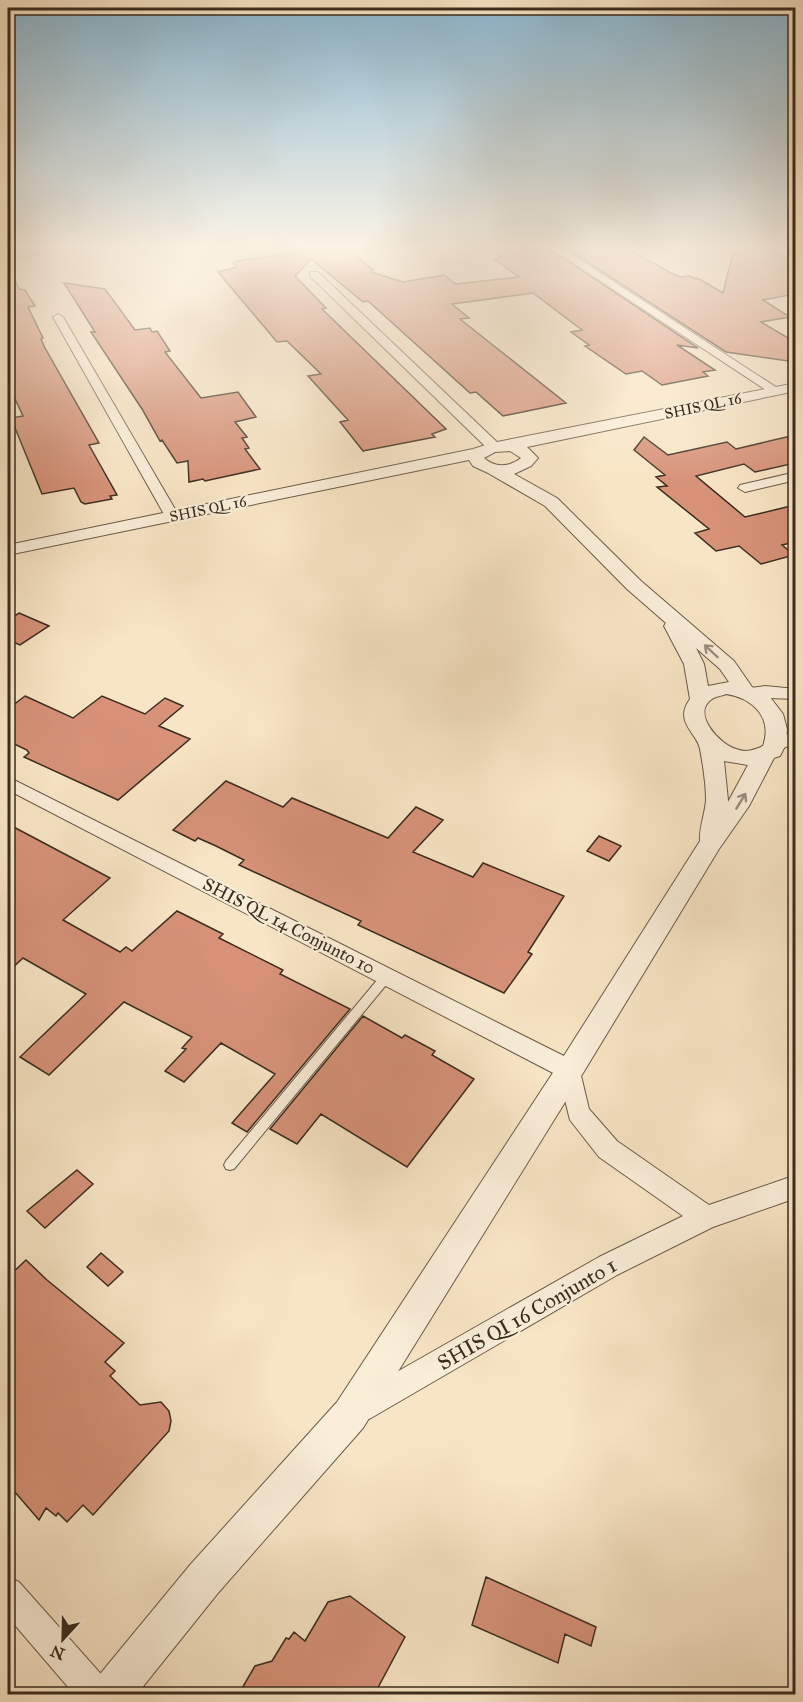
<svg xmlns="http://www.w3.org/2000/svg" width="803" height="1702" font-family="'IM FELL Great Primer',serif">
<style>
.water{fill:#9dbfb2;stroke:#758477;stroke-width:1.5}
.building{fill:#d79278;stroke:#3a2c1e;stroke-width:1.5}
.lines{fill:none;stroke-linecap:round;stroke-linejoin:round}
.service-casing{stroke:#6a5a48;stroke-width:2}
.minor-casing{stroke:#6a5a48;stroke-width:2}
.tertiary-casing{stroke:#6a5a48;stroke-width:2}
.service{fill:#faeed9;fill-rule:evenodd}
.minor{fill:#faeed9;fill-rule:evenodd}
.tertiary{fill:#faeed9;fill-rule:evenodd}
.oneway{stroke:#9a8d7c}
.labels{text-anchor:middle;stroke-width:4.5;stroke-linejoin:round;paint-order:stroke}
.far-street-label{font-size:15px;fill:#3a2c1e;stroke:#faeed9}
.street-label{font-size:18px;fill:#3a2c1e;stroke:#faeed9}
.near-street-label{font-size:21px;fill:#3a2c1e;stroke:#faeed9}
</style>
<rect width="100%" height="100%" fill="#f8e5c5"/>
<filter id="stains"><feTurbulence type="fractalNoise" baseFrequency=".00333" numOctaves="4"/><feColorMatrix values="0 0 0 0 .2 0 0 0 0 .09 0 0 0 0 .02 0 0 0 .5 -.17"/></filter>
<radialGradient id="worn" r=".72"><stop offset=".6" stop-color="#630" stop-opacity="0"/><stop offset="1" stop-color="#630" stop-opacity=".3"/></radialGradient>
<path class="water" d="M8 247H61L8 263Z"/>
<path class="building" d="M297 247 347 248 373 270 371 272 403 282 444 275 456 284 519 277 494 259 502 258 487 247H547L698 348 677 345 715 370 703 372 708 376 662 385 642 371 626 374 585 346 589 345 571 332 582 330 533 293 452 304 469 318 460 319 566 403 503 416 476 392 470 393 368 301 363 302 311 259 295 276 326 308 322 309 446 429 432 434 435 437 363 451 340 422 348 420 308 376 321 374 287 341 277 342 218 272 237 267 233 263 237 261 302 251Z
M564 247H625L673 274 681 277 689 276 701 280 723 293 733 253 769 247 795 265V294L763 300 790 317 761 322 795 342V362L726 352Z
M8 265 19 289 25 290 35 306 28 307 43 338 41 339 45 348 99 443 89 445 117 495 110 496 112 499 85 504 81 502 74 488 42 494 11 418 23 416 8 384Z
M64 283 105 289 135 330 150 328 152 332 157 331 170 351 165 352 201 398 238 392 256 417 235 422 247 437 242 438 249 448 245 449 260 469 205 481 203 479 189 482 188 461 177 463 162 440 160 441 142 409 91 332H95Z
M795 435V463L755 472 744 464 696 476 745 517 795 505V542L782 545 794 555 761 564 739 546 716 551 695 533 709 529 657 487 667 486 656 477 665 475 634 450 644 437 668 455 727 442 736 449Z
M19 613 49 626 20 645 8 640V620Z
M25 696 73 718 102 696 145 714 165 698 183 706 159 726 190 739 118 800 24 757 29 753 27 750 8 741V709Z
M226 781 283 807 292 798 388 838 416 807 443 820 413 852 473 877 483 863 564 896 528 952 532 954 504 993 358 925 361 921 239 865 244 860 216 846 198 838 195 841 173 830Z
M8 824 110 878 63 920 120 952 126 947 132 951 177 911 223 934 219 938 283 970 280 974 350 1009 247 1132 232 1123 275 1074 221 1043 184 1082 165 1071 186 1049 182 1048 192 1037 124 1002 49 1075 20 1057 86 994 23 958 8 972Z
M599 836 621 846 609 861 587 851Z
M363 1016 402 1038 405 1035 435 1051 432 1055 474 1079 407 1167 321 1114 297 1144 270 1129Z
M77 1170 93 1184 45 1228 27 1211Z
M101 1253 123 1272 108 1286 87 1267Z
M26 1260 47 1280 124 1343 105 1362 115 1371 110 1376 140 1405 161 1402 169 1411 171 1421 169 1431 93 1515 83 1505 67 1522 58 1513 56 1516 46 1508 39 1520 8 1484V1277Z
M486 1577 596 1627 591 1646 565 1634 558 1663 472 1625Z
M350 1596 405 1637 374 1695H238L255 1666 272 1661 286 1638 289 1639 294 1632 305 1641 328 1602Z"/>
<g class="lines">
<g class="service-casing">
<path id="service" d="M387 972 391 973 392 976 391 979 234 1169 230 1170 226 1169 224 1165 226 1161 383 973Z"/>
</g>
<g class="minor-casing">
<path id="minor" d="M549 247H560L782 391 780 394H772Z
M310 272H318L499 444 500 447 499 450H489L310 276Z
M58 314 63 317 179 516 177 519 172 520 165 516 53 317Z
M796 472V480L745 492 738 488 740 485Z
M765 686 796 689V699L743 697 741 693 743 689Z
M796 731V743L776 751 770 749 767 745 770 741Z
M8 777 578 1063 589 1109 617 1141 709 1205 796 1175V1198L713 1227 617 1275 371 1418 361 1422 351 1418 347 1408 351 1398 599 1257 683 1216 599 1157 570 1120 559 1076 8 790Z
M8 1577 19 1582 108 1682 113 1694H74L8 1617Z"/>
</g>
<g class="tertiary-casing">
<path id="tertiary" d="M796 383V391L527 447 538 458 531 466 514 474 557 498 641 581 734 661 752 687 770 697 783 714 787 729 786 744 780 756 774 758 749 806 719 849 580 1078 363 1428 218 1593 137 1694H91L96 1679 190 1565 337 1402 560 1062 700 841C699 828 705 814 706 800 706 784 703 765 700 749 698 734 673 722 690 699L684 664 664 626 666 623 627 589 545 506 488 473 473 466 469 460 8 555V545L473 449 492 443ZM510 451 521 458C510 467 495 468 484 458L495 452ZM696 648 720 669 729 682 708 686 704 664ZM726 694C753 698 773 718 763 746 754 750 746 753 736 749 719 744 691 713 712 699 716 696 722 696 726 694ZM724 761 748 765 728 802V800Z"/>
</g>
<use href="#service" class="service"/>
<use href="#minor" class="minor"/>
<use href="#tertiary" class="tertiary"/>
</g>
<defs><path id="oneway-shaft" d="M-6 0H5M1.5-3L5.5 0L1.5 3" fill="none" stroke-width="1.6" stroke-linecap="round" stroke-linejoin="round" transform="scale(1.5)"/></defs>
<g class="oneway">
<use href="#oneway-shaft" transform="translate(711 651) rotate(-137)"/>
<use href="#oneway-shaft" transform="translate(741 801) rotate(-59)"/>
</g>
<linearGradient id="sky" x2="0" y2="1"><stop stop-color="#8ab8d2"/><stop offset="0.51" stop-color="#fcf3e5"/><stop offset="1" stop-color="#fcf3e5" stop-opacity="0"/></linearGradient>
<rect width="803" height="485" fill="url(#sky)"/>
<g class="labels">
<g class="far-street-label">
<text transform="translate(703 406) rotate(-12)" y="5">SHIS QL 16</text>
<text transform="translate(208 509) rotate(-12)" y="5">SHIS QL 16</text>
</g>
<g class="street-label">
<text transform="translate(289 926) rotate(27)" y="6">SHIS QL 14 Conjunto 10</text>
</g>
<g class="near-street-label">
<text transform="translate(527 1314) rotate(-30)" y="7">SHIS QI 16 Conjunto 1</text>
</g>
</g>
<rect width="803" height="1702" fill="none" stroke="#f8e5c5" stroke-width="30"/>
<rect x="9" y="9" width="785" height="1684" fill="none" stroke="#3a2c1e" stroke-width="3"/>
<rect x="15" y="15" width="773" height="1672" fill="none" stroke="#3a2c1e" stroke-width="1.5"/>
<g transform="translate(63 1639) rotate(202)" stroke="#faeed9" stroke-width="4.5" paint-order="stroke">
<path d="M0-4.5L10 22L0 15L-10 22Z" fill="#3a2c1e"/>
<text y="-9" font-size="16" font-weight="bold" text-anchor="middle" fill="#3a2c1e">N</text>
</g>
<rect width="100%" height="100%" filter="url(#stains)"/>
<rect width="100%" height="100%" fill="url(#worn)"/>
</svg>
